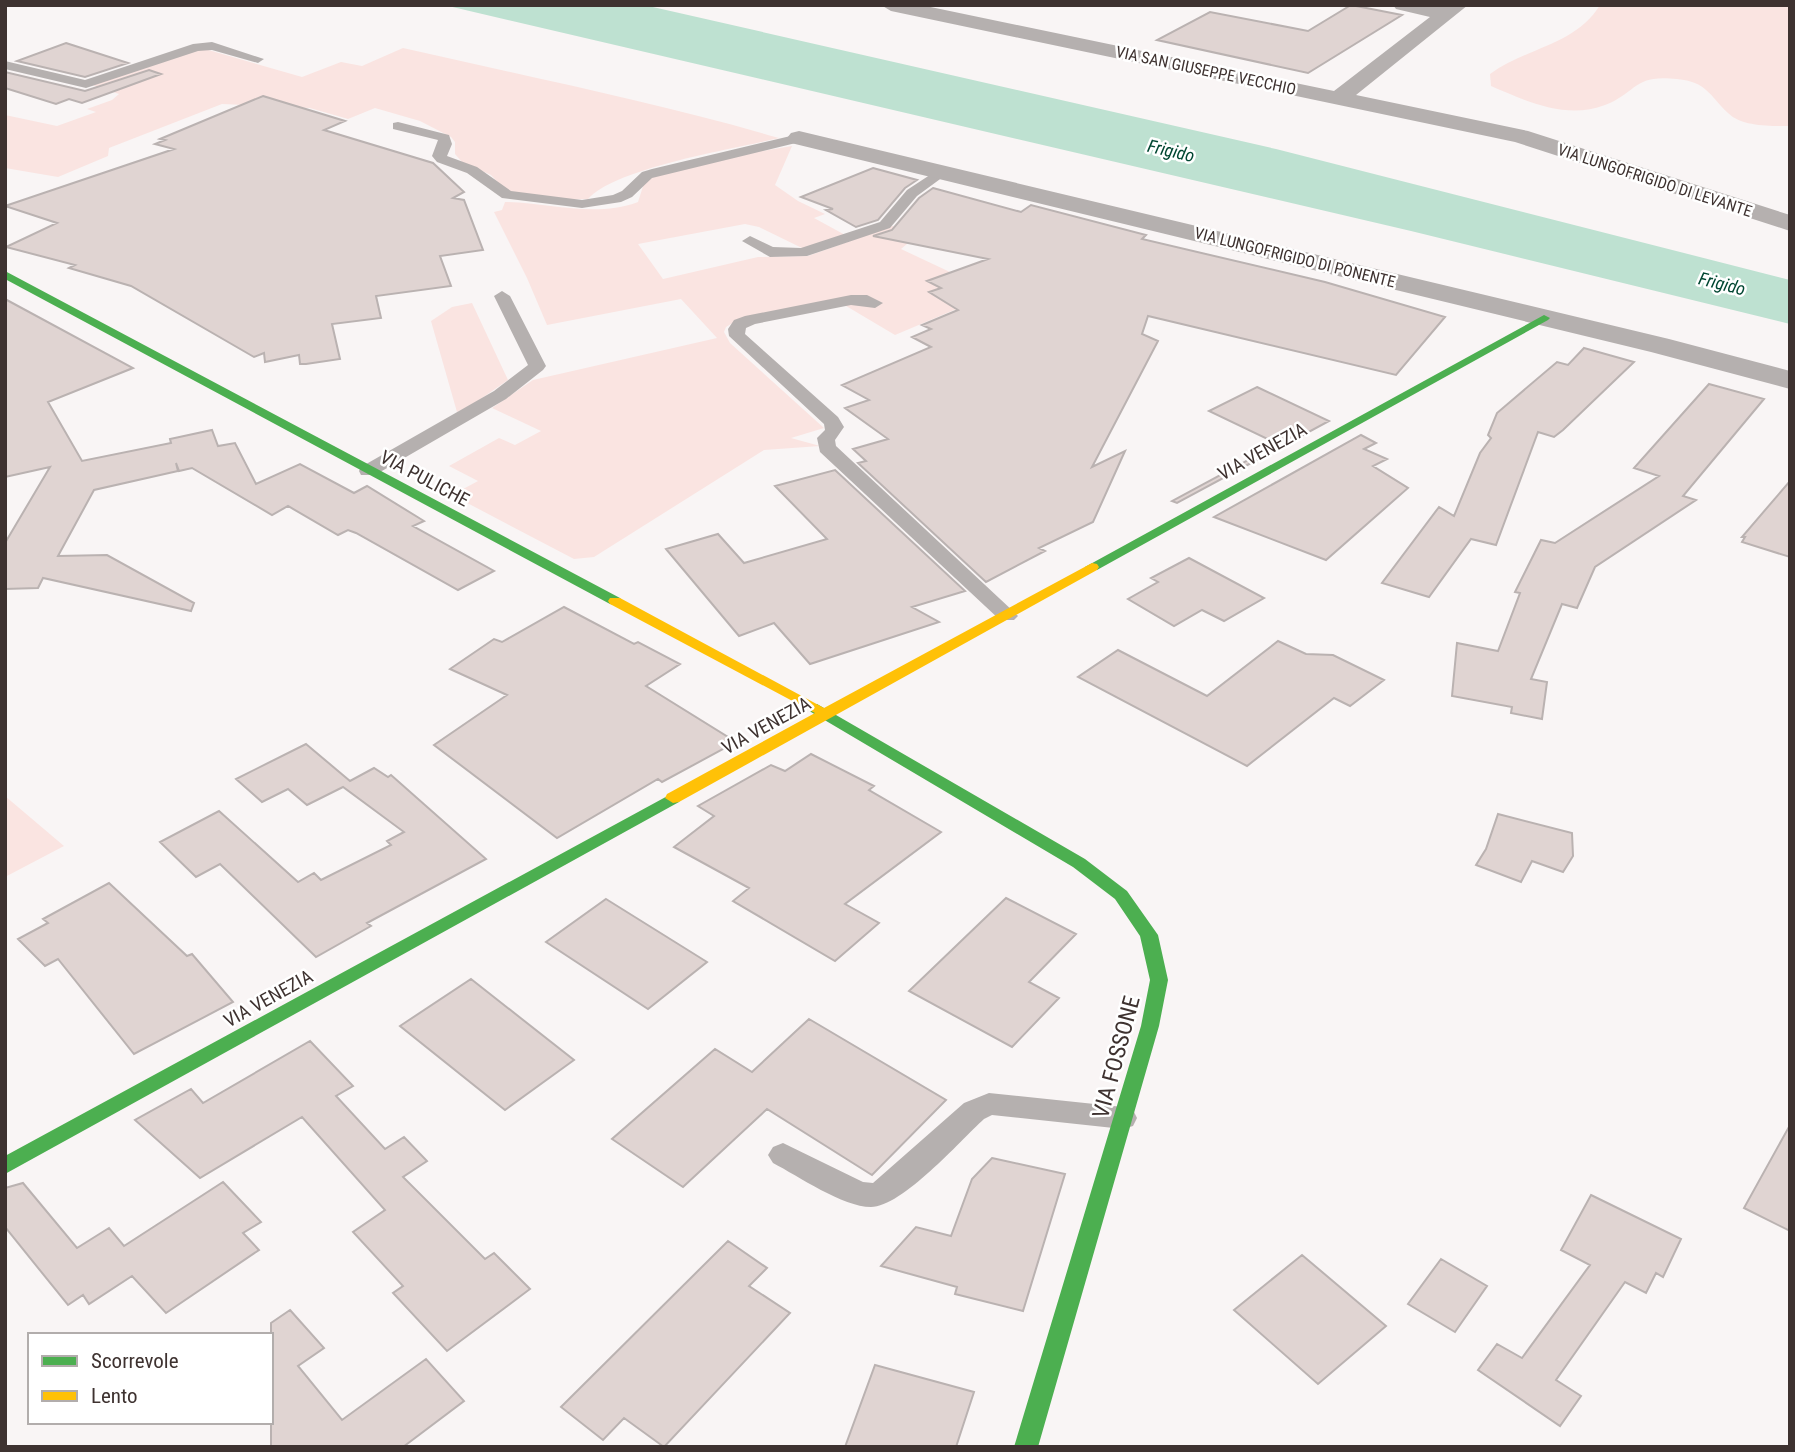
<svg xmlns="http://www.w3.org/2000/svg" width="1795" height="1452" font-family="'Roboto Condensed',sans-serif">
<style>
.green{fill:#fae4e1}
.water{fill:#bee1d1}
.building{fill:#e0d4d2;stroke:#bab2b1;stroke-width:2}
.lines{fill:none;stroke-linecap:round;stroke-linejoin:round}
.lane{fill:#b5b0af;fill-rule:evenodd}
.street{fill:#b5b0af;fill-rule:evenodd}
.fast{fill:#4caf50;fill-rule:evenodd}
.slow{fill:#ffc107;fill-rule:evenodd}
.labels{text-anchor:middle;stroke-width:5;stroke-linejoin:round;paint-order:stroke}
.far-street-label{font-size:16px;fill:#3e3230;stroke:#fff}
.far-water-label{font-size:18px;font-style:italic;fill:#004631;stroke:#fff}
.street-label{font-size:19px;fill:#3e3230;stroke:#fff}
.near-street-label{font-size:23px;fill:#3e3230;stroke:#fff}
</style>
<rect width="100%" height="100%" fill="#f9f5f5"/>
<path class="green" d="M1600 5H1790V126C1771 126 1742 127 1728 113 1709 95 1707 82 1677 79 1633 74 1638 92 1605 105 1566 120 1526 101 1491 86L1490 74C1525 48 1576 45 1600 5Z
M403 48C529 77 655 102 779 138 734 149 617 167 588 199L558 200 520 196 504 189 491 175 462 162 455 154V142L451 137 420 121 375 108 348 119 310 108 222 104 109 148 108 156 58 177 5 168V115L57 126 96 112 87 109 112 100 119 94 89 84 195 49H205L302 77 341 62 362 66Z
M792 146 775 185 798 201 825 214 814 218 847 236 804 249 759 227 745 224 638 244 663 279 758 257 808 256 892 226 921 232 901 249 967 280 966 305 895 335 836 300 736 321 726 327 724 332 730 343 824 428 791 438 820 446 764 450 594 557 574 559 452 495 478 481 449 466 499 438 515 445 541 431 492 408 533 380 717 338 681 299 547 325 527 278 494 212 502 210 505 202C550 203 595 218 638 202L645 180 655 176 743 154Z
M472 303 508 380 472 405 457 412 431 321 452 307Z
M5 796 64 846 5 877Z"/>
<path class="water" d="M444 5H644L1276 149 1790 280V324L1411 231Z"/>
<path class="building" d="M1351 5 1402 15 1308 73 1157 40 1210 12 1308 31Z
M66 43 128 63 85 77 17 61Z
M149 70 161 74 82 103 69 99 56 104 5 88V72L85 91Z
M263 96 345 121 324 130 433 163 464 192 453 198 464 200 483 250 440 256 451 286 376 296 381 318 332 324 340 359 306 364H300L299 355 265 362 264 353 254 357 131 286 69 268 75 265 6 247 57 223 5 206 174 149 155 144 165 140 160 139Z
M873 168 917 180 905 188 878 220 856 227 826 210 833 209 801 197Z
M933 188 1021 212 1031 205 1146 235 1142 239 1325 282 1445 317 1396 375 1148 316 1142 334 1158 341 1092 467 1125 451 1093 522 1039 548 1045 551 986 582 858 463 866 461 853 449 888 439 845 408 869 400 842 385 931 347 912 337 931 329 922 325 958 310 929 292 941 288 927 281 988 259 873 236 892 230 919 198Z
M5 299 133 368 48 402 82 461 171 443 170 439 212 430 218 446 235 443 256 484 300 464 354 493 367 486 424 521 413 526 494 571 458 590 356 533 348 530 338 535 288 506 272 515 192 468 179 471 176 463 178 471 94 490 58 556 107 555 194 603 191 611 43 578 38 588 5 589V543L50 467 5 477Z
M1584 348 1634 362 1563 430 1554 437 1538 432 1496 545 1471 539 1429 597 1382 583 1439 507 1454 516 1480 453 1491 438 1488 435 1497 413 1557 362 1568 365Z
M1709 384 1764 399 1683 496 1696 500 1595 567 1577 608 1562 604 1531 679 1547 682 1542 719 1511 713 1512 707 1452 696 1457 643 1498 651 1520 593 1515 592 1541 540 1555 543 1659 476 1634 468Z
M1257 387 1329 421 1177 503 1172 501 1278 444 1209 411Z
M1361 435 1376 443 1364 449 1387 459 1373 466 1408 488 1326 560 1214 517Z
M835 470 965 591 912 607 939 622 810 664 774 623 739 636 666 549 718 534 744 563 827 539 775 486Z
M1790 481V557L1742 542 1745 537H1742Z
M1189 558 1264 598 1224 621 1202 610 1174 626 1128 599 1158 582 1151 578Z
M564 607 634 644 638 642 680 664 646 686 736 742 662 782 658 779 557 838 434 745 507 695 450 669 494 639 502 642Z
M1278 641 1306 654 1333 655 1384 680 1350 706 1334 698 1247 766 1078 677 1118 650 1207 696Z
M306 744 350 781 374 768 388 777 391 775 486 859 367 923 371 926 316 957 220 864 196 877 160 842 219 811 298 882 314 873 321 880 391 845 387 841 404 832 343 787 307 805 288 789 262 802 236 779Z
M811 754 874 786 869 790 941 832 845 904 879 923 835 961 733 901 749 888 674 847 714 816 698 806 771 765 785 771Z
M1498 814 1572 833 1573 856 1563 872 1532 861 1521 882 1476 865 1486 849Z
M109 883 187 956 192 954 233 1002 134 1054 58 959 45 966 18 939 48 923 43 919Z
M1006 898 1076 934 1029 982 1059 998 1012 1047 909 991Z
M606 899 707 962 648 1009 546 942Z
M471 979 574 1060 505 1110 400 1026Z
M809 1019 946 1100 872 1175 767 1109 683 1187 612 1139 715 1049 752 1072Z
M310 1041 353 1086 336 1096 385 1149 404 1137 427 1161 403 1177 485 1259 494 1253 530 1289 447 1351 393 1293 403 1286 353 1232 385 1210 302 1117 200 1178 135 1120 191 1089 203 1103Z
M1790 1125V1231L1744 1208Z
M992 1158 1065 1174 1023 1311 955 1294 957 1287 881 1266 916 1227 951 1236 972 1179Z
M223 1182 261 1222 243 1233 259 1250 166 1313 132 1276 89 1304 83 1295 68 1305 5 1227V1188L23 1183 77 1248 109 1228 124 1246Z
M1591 1195 1681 1239 1663 1277 1656 1273 1646 1293 1625 1282 1556 1380 1581 1396 1560 1426 1478 1370 1497 1344 1522 1358 1590 1265 1561 1250Z
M728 1241 767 1268 749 1286 790 1313 664 1447 624 1418 603 1440 561 1407Z
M1302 1255 1386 1326 1318 1384 1234 1310Z
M1441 1259 1487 1286 1455 1332 1408 1304Z
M290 1310 324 1348 298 1366 342 1420 426 1359 464 1401 403 1447H271V1323Z
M875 1365 974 1392 956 1447H845Z"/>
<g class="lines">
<path class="lane" d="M212 42 264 59 258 63 212 50 198 51 86 88 5 69V61L85 80 193 44Z
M398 122 449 135 452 144 447 156 477 167 511 191 582 200 613 195 622 191 642 172 652 169 799 134 806 138 804 141 652 178 632 197 621 202 582 208 502 198 467 173 437 162 432 156 438 140 393 129V123Z
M942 167 947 168V174L917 196 890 228 807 256 770 257 742 241 750 236 773 247 801 248 880 222 907 190Z
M502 291 510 296 546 366 543 370 506 399 375 475H361L359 471 361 467 494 391 528 365 494 296Z
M851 295H867L883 303 875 308 851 305 755 324 746 328 745 334 838 417 844 427 835 440 836 446 1014 612 1018 616 1014 620H1000L820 452 817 438 825 430 824 424 729 336 728 329 734 320 745 316Z
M989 1093 1123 1107 1133 1110 1137 1118 1133 1126 1123 1129 992 1115 984 1119C960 1141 902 1207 871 1207 843 1207 798 1176 773 1163L768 1155 773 1147 783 1143 863 1182 873 1183 964 1103Z"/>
<path class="street" d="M881 5H921L1334 91 1430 17 1396 9 1393 5H1468L1356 95 1528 131 1790 215V231L1515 142 891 11Z
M799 131 1669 339 1790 371V389L1651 352 791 143 787 138 791 133Z"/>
<path class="fast" d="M5 271 620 598 622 601 615 605 610 604 5 279Z
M1544 315 1550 318 1548 320 1097 570H1087L1085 567Z
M817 704 1085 859 1127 891 1158 935 1168 980 1159 1026 1038 1447H1014L1141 1026 1150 980 1140 936 1115 899 1073 867 811 712 809 709 811 706Z
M673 793 681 798 679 802 5 1174V1156Z"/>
<path class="slow" d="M1092 563 1097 564 1099 567 1097 570 679 802 673 803 665 798 667 794 815 713 610 604 608 601 610 598H620L824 708Z"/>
</g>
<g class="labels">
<g class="far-street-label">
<text transform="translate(1206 70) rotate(12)" y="6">VIA SAN GIUSEPPE VECCHIO</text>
<text transform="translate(1655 180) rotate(18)" y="6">VIA LUNGOFRIGIDO DI LEVANTE</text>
<text transform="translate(1295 257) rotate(14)" y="6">VIA LUNGOFRIGIDO DI PONENTE</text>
</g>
<g class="far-water-label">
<text transform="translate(1171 151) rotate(13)" y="6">Frigido</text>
<text transform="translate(1722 284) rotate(14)" y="6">Frigido</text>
</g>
<g class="street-label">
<text transform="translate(1262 451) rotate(-29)" y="7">VIA VENEZIA</text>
<text transform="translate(425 478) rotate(28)" y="7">VIA PULICHE</text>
<text transform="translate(766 725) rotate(-29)" y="7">VIA VENEZIA</text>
<text transform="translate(268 998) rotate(-29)" y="7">VIA VENEZIA</text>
</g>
<g class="near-street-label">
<text transform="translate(1116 1057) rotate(-75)" y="8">VIA FOSSONE</text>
</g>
</g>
<rect width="1795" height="1452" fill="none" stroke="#3e3230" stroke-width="14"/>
<rect x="28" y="1333" width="245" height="91" fill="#ffffff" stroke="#b2adac" stroke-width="2"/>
<rect x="42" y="1356" width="35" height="10" fill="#4caf50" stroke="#b2adac" stroke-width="2"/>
<text x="91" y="1368" font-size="21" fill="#3e3230">Scorrevole</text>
<rect x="42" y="1391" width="35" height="10" fill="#ffc107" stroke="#b2adac" stroke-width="2"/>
<text x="91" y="1403" font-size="21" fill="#3e3230">Lento</text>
</svg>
